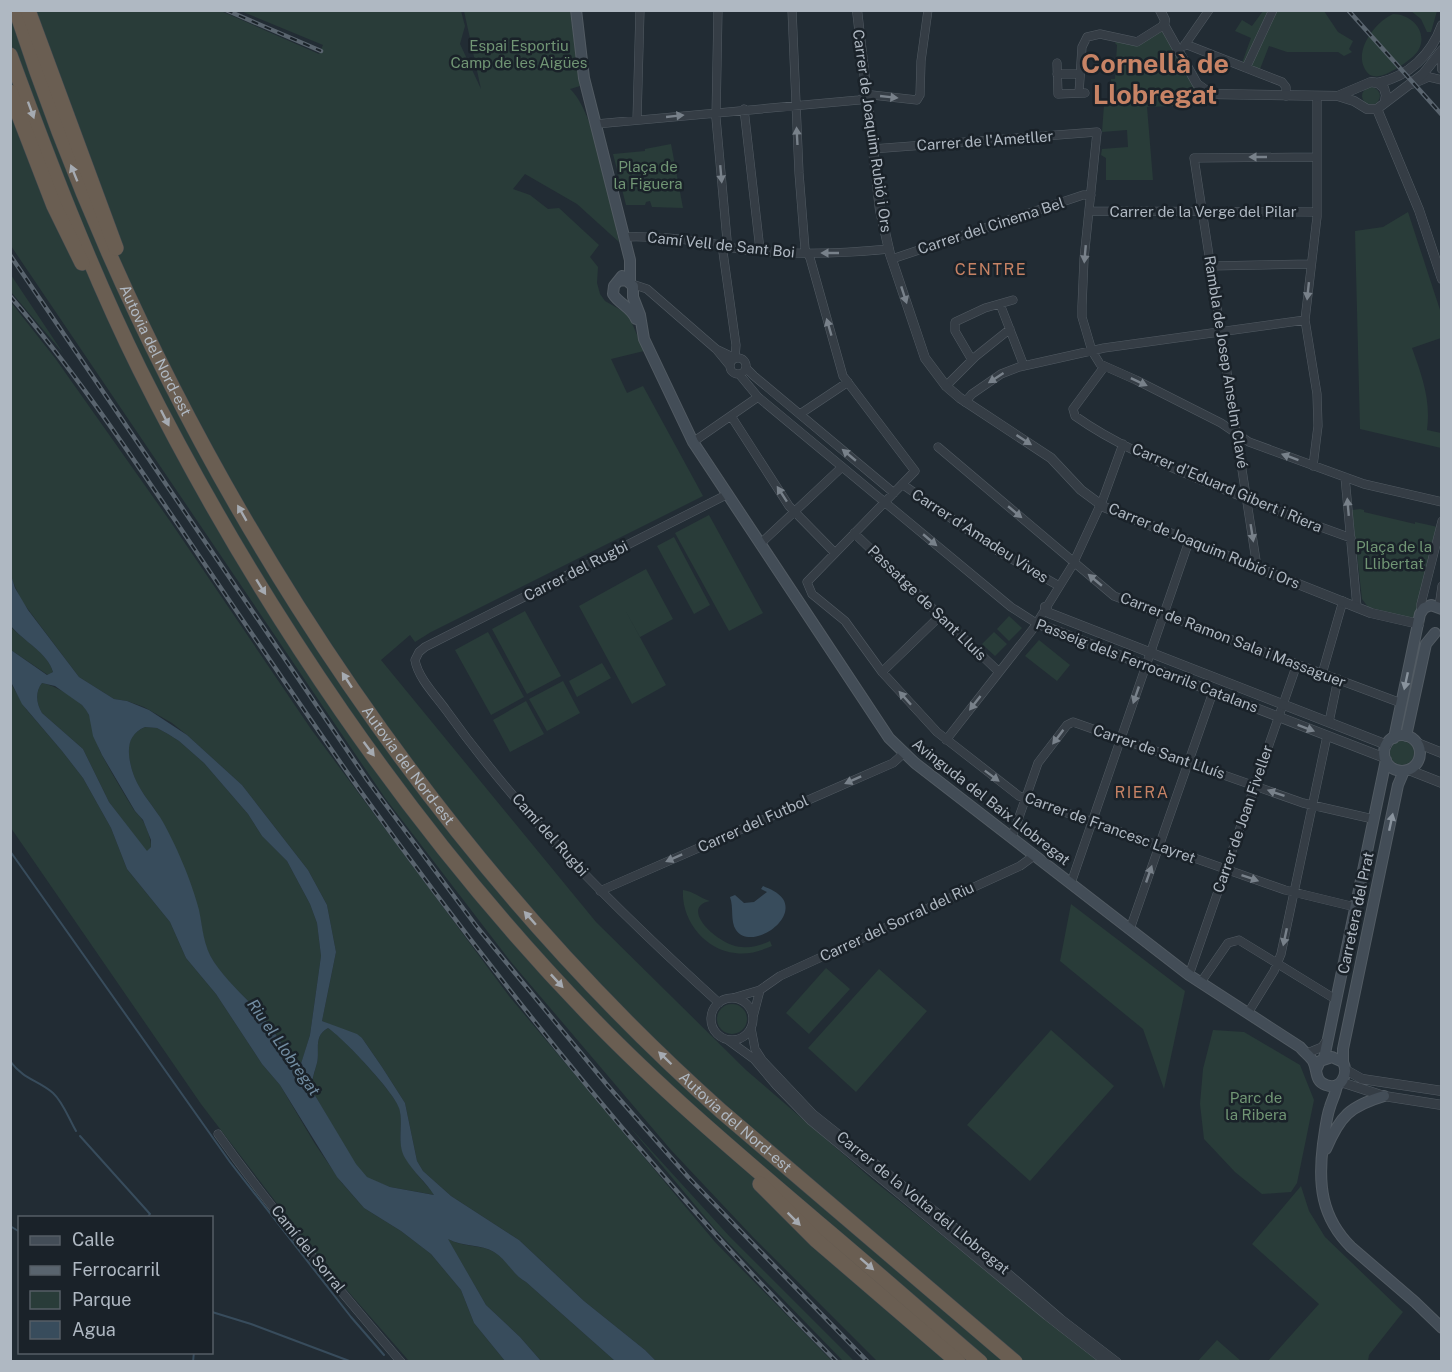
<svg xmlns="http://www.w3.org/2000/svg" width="1452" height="1372" font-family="'Public Sans',sans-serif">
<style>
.green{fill:#293c39}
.water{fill:#384c5c;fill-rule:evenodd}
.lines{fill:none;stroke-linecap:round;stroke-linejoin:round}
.stream{stroke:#384c5c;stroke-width:2}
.minor-casing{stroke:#525b63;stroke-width:9}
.tertiary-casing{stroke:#525b63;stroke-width:10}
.secondary-casing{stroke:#525b63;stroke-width:12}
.motorway-casing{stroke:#3f484f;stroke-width:16}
.minor{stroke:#353d45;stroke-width:8}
.tertiary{stroke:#353d45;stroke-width:9}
.secondary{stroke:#434d57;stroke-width:10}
.motorway{stroke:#6a5e52;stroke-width:15}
.rail-casing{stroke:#59646e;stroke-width:4.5}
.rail{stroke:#1a2229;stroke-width:2;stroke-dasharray:7;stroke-linecap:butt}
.oneway{fill:#78818a}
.oneway2{fill:#a5aab1}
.oneway3{fill:#89939d}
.labels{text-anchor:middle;stroke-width:5;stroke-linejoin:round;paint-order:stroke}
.park-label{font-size:15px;fill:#709574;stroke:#1a2229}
.street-label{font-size:15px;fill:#afb8c2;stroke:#1a2229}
.neighbourhood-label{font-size:16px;letter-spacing:1.5px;fill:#c78365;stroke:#1a2229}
.water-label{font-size:16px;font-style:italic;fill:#728da2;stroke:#1a2229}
.town-label{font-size:27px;font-weight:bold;fill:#c78365;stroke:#1a2229}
</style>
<rect width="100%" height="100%" fill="#222c34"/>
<path class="green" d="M10 11H221L319 54 323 45 241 11H461L465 26 460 44 481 89 464 11H570L580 86 570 89C595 111 612 207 619 242L577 204 525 174 513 189 530 195 548 209 559 208 599 245 590 257 598 267 597 283 600 294 605 301 628 314 644 351 611 359 627 393 643 386 703 496 431 632 415 642 410 635 381 660 596 922 746 1070 873 1180 1098 1361H877L752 1236 671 1150 511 962 385 798 11 246Z
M1263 11H1324L1338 32 1353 41 1349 49 1352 52 1344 56 1338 52H1287L1269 46 1260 69 1242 63 1251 38 1235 31 1242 20 1252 26Z
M1411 11H1437L1431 32H1427L1421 19Z
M1393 14C1411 14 1428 31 1419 49 1415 58 1389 75 1379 76 1377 77 1372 76 1370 75 1349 57 1373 23 1393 14Z
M1163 31 1193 85 1201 97 1197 105 1147 107 1153 180H1106V158L1101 155 1102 149 1128 147 1127 130 1102 132 1104 105 1112 90 1111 79H1115L1117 45 1115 43 1116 40 1138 44Z
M1362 96a9 9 0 1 1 18 0a9 9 0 1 1-18 0Z
M671 144 683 208 652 207 650 201 646 202 645 205H626L613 154 645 151V149Z
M1408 212 1441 313V338L1412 348C1422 376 1431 400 1427 430L1441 433V448L1360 429 1355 231 1383 227Z
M10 275H11L63 353 11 292Z
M10 301 55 358 170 521 311 729 509 996 715 1242 832 1361H656L645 1350 584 1301 519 1240 451 1196 423 1171 417 1161 405 1103 382 1067 362 1038 322 1021 336 952 327 905 308 870 242 785 187 735 172 723 144 707 127 701 114 699 79 677 21 600 10 575Z
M1360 509 1364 510V512L1415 524V522L1438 527 1416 618 1413 619 1368 607 1362 599 1352 510Z
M709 515 763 613 729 631 675 533Z
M674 537 710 605 694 614 657 546Z
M646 569 673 619 640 637 624 608 666 685 632 704 579 606Z
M525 611 561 676 527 694 492 629Z
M1009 616 1022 628 1009 641 997 629Z
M10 626C24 641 48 653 53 672L48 675 11 650Z
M488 632 524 697 491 715 455 650Z
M994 632 1007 644 995 656 982 644Z
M1039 640 1070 665 1057 681 1025 656Z
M602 663 611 678 577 697 569 681Z
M563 681 580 713 547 731 529 699Z
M10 682 26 709 62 751 83 778 111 828 127 869 170 922 186 958 216 994 262 1064 280 1085 315 1144 341 1182 364 1208 401 1231 431 1254 461 1290 474 1323 505 1361H409L317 1256 201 1104 11 828Z
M42 683C54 685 77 698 85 708 93 718 94 741 102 755 112 774 123 792 134 810 137 814 141 817 143 821 147 828 151 839 151 847L147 852 109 802 83 749 42 713C36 703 35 692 42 683Z
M526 701 544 734 510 752 493 720Z
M145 727 157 728 168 734 179 741 204 763 248 814 262 836 287 861 310 904 317 923 321 956 310 1035 299 1071C287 1053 277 1033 263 1017 247 997 225 982 212 959 201 940 203 925 197 906 188 877 177 849 162 821 153 804 137 790 132 770 127 752 125 736 145 727Z
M1390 753a12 12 0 1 1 24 0a12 12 0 1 1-24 0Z
M683 890C693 891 700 898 710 901 678 907 718 946 742 947 752 948 761 945 770 941L772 946C760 951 748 955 735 953 705 950 681 920 683 890Z
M1071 904 1185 991 1164 1089 1143 1029 1060 961Z
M826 968 850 989 809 1034 786 1013Z
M879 969 927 1011 856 1092 808 1048Z
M717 1019a15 15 0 1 1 30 0a15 15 0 1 1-30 0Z
M328 1028C342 1036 394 1093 399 1107 403 1119 399 1133 401 1145 406 1165 422 1179 435 1195L390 1187 367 1178 355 1164 313 1092C311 1081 314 1074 317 1063 320 1050 313 1036 328 1028Z
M1051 1030 1114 1086 1030 1181 967 1125Z
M1213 1030 1244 1032 1300 1065 1314 1100 1297 1183 1291 1192 1262 1194 1235 1172 1204 1139 1200 1104 1203 1069Z
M628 1125 730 1237 854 1361 842 1360 715 1229Z
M1301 1186 1309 1211 1325 1237 1403 1312 1369 1355 1368 1361H1268L1319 1304 1252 1244Z
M447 1238C462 1248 481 1244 494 1252 507 1259 513 1275 526 1282L615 1361H541L520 1337 486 1305Z
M1217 1340 1241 1361H1198Z"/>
<path class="water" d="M11 575 15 588 28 610 79 677 114 699 127 701 149 710 187 735 242 785 308 870 327 905 336 952 322 1021 357 1034 362 1038 382 1067 405 1103 417 1161 423 1171 451 1196 519 1240 584 1301 645 1350 656 1361H615L526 1282C513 1275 507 1260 494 1252 482 1244 462 1247 448 1239L486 1305 520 1337 541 1361H505L474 1323 461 1290 431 1254 401 1231 364 1208 337 1177 280 1085 262 1064 216 994 186 958 170 922 127 869 111 828 83 778 62 751 22 704 11 682V650L47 675 53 672C48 653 23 641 11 626ZM42 683 55 686 82 705 86 710 89 715 93 736 102 755 135 811 143 820 151 840V847L147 851 109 802 83 749 42 713C36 703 35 692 42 683ZM145 727 157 728 168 734 179 741 204 763 248 814 262 836 287 861 310 904 317 923 321 956 310 1035 299 1070C286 1054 277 1033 263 1017 247 998 228 983 214 962 203 945 203 929 199 910 192 882 175 842 160 817 150 802 137 788 132 770 127 752 126 735 145 727ZM328 1028C342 1037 395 1093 399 1108 404 1123 396 1143 405 1158 413 1172 426 1182 434 1195L390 1187 367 1177 356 1164 313 1092C311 1080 314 1074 317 1063 320 1050 313 1036 328 1028Z
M763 886C770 889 778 892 783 899 797 921 750 951 736 930 730 921 734 908 730 897L735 895 744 903 754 902 767 892 761 889Z"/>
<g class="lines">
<path class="stream" d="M10 851 230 1162 351 1317 384 1355
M10 1061C24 1080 38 1080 53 1093 63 1102 69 1119 76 1131
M80 1136 150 1214 147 1218
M10 1226 20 1232
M212 1312 251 1324 352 1362
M193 1362 194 1352"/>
<g class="minor-casing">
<path id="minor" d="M792 10 799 173 805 249 810 258 843 376 915 471 807 582 812 594 845 621 882 672 937 732 1019 796 1285 890 1355 907
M1185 44 1282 82 1286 87V96
M1184 46 1209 10
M1057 63 1058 94 1085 93
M1246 68 1273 10
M1057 74H1080
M1413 84 1429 77 1442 80
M1079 93 1082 47 1087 37 1100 34 1137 42 1164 25
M744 109 760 250
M637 120 640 10
M596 124 859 100 872 95 917 100 920 95 921 61 928 10
M872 149 1097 132 1084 259 1082 306V317L1092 351 1100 364 1136 380 1221 423 1249 442 1364 484 1442 502
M1089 211 1316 212
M624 237C655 236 686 239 715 244 722 245 727 247 733 248 784 256 838 254 889 249
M892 259 1083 195H1091
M1211 266 1311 264
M632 284 647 289 716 349 730 366
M1000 304 1024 366
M716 349 735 358 736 345 723 252 727 240 716 118 718 10
M730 366a8 8 0 1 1 16 0a8 8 0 1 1-16 0Z
M972 360 955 331V322L985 308 1013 300
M1104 367 1073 409 1075 416C1113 443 1158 462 1201 480 1251 501 1300 520 1351 538
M746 368 754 376 894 493
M739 374 758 397 1011 607 1036 623
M946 386 975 357 1010 329
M965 402 972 394 1001 374 1019 367 1104 348 1305 320
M800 414 848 382
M731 416 789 506 835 553
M693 442 758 397
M938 447 1114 596 1401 703
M1313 466 1318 426 1317 394 1305 320 1317 217V96
M1345 477 1357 607
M902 484 998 551 1059 586
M854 533 999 672
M760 544 842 467
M1257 567 1194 158 1317 157
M1439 607 1442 586
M1421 611V604L1442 521
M882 672 940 616
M1322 674 1343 601
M1329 722 1338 679
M946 740 1033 629 1072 566 1103 499 1123 444
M1012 837 1038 763 1067 725 1073 722 1303 803 1373 819
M1071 883 1189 541
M600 891 893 763 904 753
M1130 929 1213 692
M1189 975 1297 664
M1201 982 1228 943 1239 940 1335 999
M733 998 760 990 780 976 1020 866 1035 855
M711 1019a21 21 0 1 1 42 0a21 21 0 1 1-42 0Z
M719 1003C620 913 524 819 446 710 436 696 418 678 415 660L419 652 425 647 728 494
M1248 1013 1274 971 1281 954 1327 736
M753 1017 760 990
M751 1028 755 1049 762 1060 813 1114 946 1220 1061 1319 1117 1362
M728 1040 754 1059 776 1085 811 1121 1047 1316 1106 1362
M1310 1052 1322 1047 1326 1041
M218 1134C274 1213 338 1288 401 1362"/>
</g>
<g class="tertiary-casing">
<path id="tertiary" d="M857 10 880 210 890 254 925 358 946 386 960 398 1051 458 1081 490 1104 507 1371 613 1419 624
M1160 10 1165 20 1164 25 1197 84 1211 94 1338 96 1371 82 1378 83 1384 88 1386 95 1385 102
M1442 60V69
M1378 83C1409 76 1431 55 1442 25
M1338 96 1354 101 1367 109H1377L1423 74 1442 50
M1377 109 1419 210 1442 279
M1045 607 1049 613 1387 745
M1036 623 1385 758
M1417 743 1442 753
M1409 770 1442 783
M1346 1070 1362 1079 1442 1091
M1341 1082 1384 1096 1442 1105"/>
</g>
<g class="secondary-casing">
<path id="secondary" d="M576 10 584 78 630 260V282
M622 276 614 286 613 294C619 304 631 307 636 319
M618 281 626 280 633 286V297L640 315 644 339 693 442 889 738 915 763 1189 975 1300 1047C1304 1052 1310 1056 1313 1061 1318 1070 1314 1081 1326 1085 1341 1091 1349 1074 1343 1062L1332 1057 1320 1061 1316 1070
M1384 753a18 18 0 1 1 36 0a18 18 0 1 1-36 0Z
M1406 736 1426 644 1435 633
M1394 738 1420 614 1424 608 1431 605 1442 609
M1324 1058 1386 760
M1343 1062V1049L1398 785 1404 771
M1337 1085C1336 1093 1332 1100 1330 1107 1326 1118 1325 1132 1323 1144 1318 1184 1321 1217 1351 1247L1415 1302 1442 1328
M1326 1149C1340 1116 1350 1106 1384 1096"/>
</g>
<g class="motorway-casing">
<g id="motorway">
<path id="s1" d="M16 10C150 421 398 822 721 1111L1015 1362"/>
<path d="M28 10 116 248"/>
<path d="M10 55C49 161 90 269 140 370 257 604 412 833 595 1021 664 1092 740 1156 816 1221 871 1267 925 1315 980 1362"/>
<path d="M10 92 54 206 82 263"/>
<path d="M760 1184 816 1240 958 1362"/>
</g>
</g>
<use href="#minor" class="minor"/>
<use href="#tertiary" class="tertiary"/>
<use href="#secondary" class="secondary"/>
<use href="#motorway" class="motorway"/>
<g class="rail-casing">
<path id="rail" d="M226 10 321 51
M1348 10 1442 115
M10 255 368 781 477 927 608 1086 688 1177 868 1362
M10 296C74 370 128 451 183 532 241 618 299 704 359 789 504 991 661 1186 837 1362"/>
</g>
<use href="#rail" class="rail"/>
</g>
<defs><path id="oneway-solid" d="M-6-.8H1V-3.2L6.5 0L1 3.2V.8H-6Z" transform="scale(1.5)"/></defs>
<g class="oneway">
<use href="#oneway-solid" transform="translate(889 97) rotate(6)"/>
<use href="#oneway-solid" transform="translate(675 116) rotate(-6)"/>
<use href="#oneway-solid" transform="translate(797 136) rotate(-93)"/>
<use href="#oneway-solid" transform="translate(1258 157) rotate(180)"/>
<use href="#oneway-solid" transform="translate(721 174) rotate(85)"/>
<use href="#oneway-solid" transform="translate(830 253) rotate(180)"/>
<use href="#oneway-solid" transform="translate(1085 254) rotate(95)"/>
<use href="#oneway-solid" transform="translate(1308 291) rotate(96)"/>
<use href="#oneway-solid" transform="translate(904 295) rotate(72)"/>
<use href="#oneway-solid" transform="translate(829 327) rotate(-106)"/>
<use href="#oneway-solid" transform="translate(996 378) rotate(147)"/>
<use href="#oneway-solid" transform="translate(1139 382) rotate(25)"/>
<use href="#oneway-solid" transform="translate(1024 440) rotate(33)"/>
<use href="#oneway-solid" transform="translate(849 455) rotate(-140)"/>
<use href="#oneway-solid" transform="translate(1290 457) rotate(-160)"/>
<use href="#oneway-solid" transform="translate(782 494) rotate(-123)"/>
<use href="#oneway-solid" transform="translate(1348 507) rotate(-95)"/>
<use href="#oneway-solid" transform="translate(1015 512) rotate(40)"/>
<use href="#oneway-solid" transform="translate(1252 533) rotate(81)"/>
<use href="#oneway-solid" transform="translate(930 540) rotate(40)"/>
<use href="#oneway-solid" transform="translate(1095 580) rotate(-140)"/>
<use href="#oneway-solid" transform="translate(1136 695) rotate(109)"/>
<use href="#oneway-solid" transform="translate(905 698) rotate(-132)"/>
<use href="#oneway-solid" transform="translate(975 703) rotate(128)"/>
<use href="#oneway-solid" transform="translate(1306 728) rotate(21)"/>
<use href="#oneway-solid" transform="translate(1058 737) rotate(127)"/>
<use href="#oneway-solid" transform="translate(992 776) rotate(37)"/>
<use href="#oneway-solid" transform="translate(853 780) rotate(156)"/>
<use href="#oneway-solid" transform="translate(1276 793) rotate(-161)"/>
<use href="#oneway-solid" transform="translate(674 858) rotate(156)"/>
<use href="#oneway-solid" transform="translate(1149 874) rotate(-71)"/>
<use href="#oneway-solid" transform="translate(1250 878) rotate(19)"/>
<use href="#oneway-solid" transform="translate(1285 937) rotate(102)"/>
</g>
<g class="oneway2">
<use href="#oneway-solid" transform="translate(31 110) rotate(70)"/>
<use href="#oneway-solid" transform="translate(74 173) rotate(-112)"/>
<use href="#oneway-solid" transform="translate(165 418) rotate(63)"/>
<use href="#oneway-solid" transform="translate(242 513) rotate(-120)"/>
<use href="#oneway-solid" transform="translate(261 587) rotate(58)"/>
<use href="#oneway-solid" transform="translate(347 680) rotate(-123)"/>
<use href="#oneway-solid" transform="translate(369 749) rotate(53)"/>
<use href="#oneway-solid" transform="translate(530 918) rotate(-131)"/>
<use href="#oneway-solid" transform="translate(557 981) rotate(47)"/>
<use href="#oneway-solid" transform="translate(665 1058) rotate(-136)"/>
<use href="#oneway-solid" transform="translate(794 1219) rotate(45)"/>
<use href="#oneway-solid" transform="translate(867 1264) rotate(41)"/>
</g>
<g class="oneway3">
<use href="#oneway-solid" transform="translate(1406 681) rotate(102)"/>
<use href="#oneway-solid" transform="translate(1391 822) rotate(-78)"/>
</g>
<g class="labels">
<g class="park-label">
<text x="519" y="51">Espai Esportiu<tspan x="519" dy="17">Camp de les Aigües</tspan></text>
<text x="648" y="172">Plaça de<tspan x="648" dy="17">la Figuera</tspan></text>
<text x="1394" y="552">Plaça de la<tspan x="1394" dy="17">Llibertat</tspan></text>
<text x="1256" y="1103">Parc de<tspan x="1256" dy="17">la Ribera</tspan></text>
</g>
<g class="street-label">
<text transform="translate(872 131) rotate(82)" y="5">Carrer de Joaquim Rubió i Ors</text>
<text transform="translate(985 141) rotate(-4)" y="5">Carrer de l'Ametller</text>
<text x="1203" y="217">Carrer de la Verge del Pilar</text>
<text transform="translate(991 226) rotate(-18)" y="5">Carrer del Cinema Bel</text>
<text transform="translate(721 245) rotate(6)" y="5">Camí Vell de Sant Boi</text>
<text dy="5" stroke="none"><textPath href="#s1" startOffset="368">Autovia del Nord-est</textPath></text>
<text transform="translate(1226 362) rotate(81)" y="5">Rambla de Josep Anselm Clavé</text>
<text transform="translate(1227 488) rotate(23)" y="5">Carrer d'Eduard Gibert i Riera</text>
<text transform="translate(980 536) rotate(33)" y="5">Carrer d'Amadeu Vives</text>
<text transform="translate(1204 546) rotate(22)" y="5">Carrer de Joaquim Rubió i Ors</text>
<text transform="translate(576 571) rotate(-27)" y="5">Carrer del Rugbi</text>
<text transform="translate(927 603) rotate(44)" y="5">Passatge de Sant Lluís</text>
<text transform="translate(1233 640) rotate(21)" y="5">Carrer de Ramon Sala i Massaguer</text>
<text transform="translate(1147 666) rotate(21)" y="5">Passeig dels Ferrocarrils Catalans</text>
<text transform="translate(1159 752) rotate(19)" y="5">Carrer de Sant Lluís</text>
<text dy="5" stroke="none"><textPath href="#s1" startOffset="855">Autovia del Nord-est</textPath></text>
<text transform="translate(991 802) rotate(38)" y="5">Avinguda del Baix Llobregat</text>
<text transform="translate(1243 819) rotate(-71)" y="5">Carrer de Joan Fiveller</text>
<text transform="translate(753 824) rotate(-24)" y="5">Carrer del Futbol</text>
<text transform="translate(1110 828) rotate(20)" y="5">Carrer de Francesc Layret</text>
<text transform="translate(550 835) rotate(48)" y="5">Camí del Rugbi</text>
<text transform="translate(1356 913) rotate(-78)" y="5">Carretera del Prat</text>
<text transform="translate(897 922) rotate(-25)" y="5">Carrer del Sorral del Riu</text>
<text dy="5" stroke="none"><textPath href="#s1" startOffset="1340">Autovia del Nord-est</textPath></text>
<text transform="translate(923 1203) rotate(39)" y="5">Carrer de la Volta del Llobregat</text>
<text transform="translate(308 1249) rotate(51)" y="5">Camí del Sorral</text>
</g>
<g class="neighbourhood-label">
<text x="991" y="275">CENTRE</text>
<text x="1142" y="798">RIERA</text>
</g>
<g class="water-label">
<text transform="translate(284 1047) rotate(55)" y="6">Riu el Llobregat</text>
</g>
<g class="town-label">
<text x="1155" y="73">Cornellà de<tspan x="1155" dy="31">Llobregat</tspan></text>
</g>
</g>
<rect width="1452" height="1372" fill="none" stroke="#afb8c2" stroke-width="24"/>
<rect x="18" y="1216" width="195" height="138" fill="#1a2229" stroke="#565e66" stroke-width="1.5"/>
<rect x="30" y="1236" width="30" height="9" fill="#434d57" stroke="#565e66" stroke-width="1.5"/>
<text x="72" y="1246" font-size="18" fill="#afb8c2">Calle</text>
<rect x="30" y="1266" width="30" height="9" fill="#59646e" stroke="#565e66" stroke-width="1.5"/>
<text x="72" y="1276" font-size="18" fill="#afb8c2">Ferrocarril</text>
<rect x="30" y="1291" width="30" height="18" fill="#293c39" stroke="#565e66" stroke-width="1.5"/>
<text x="72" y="1306" font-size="18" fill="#afb8c2">Parque</text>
<rect x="30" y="1321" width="30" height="18" fill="#384c5c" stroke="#565e66" stroke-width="1.5"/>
<text x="72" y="1336" font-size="18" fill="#afb8c2">Agua</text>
</svg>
